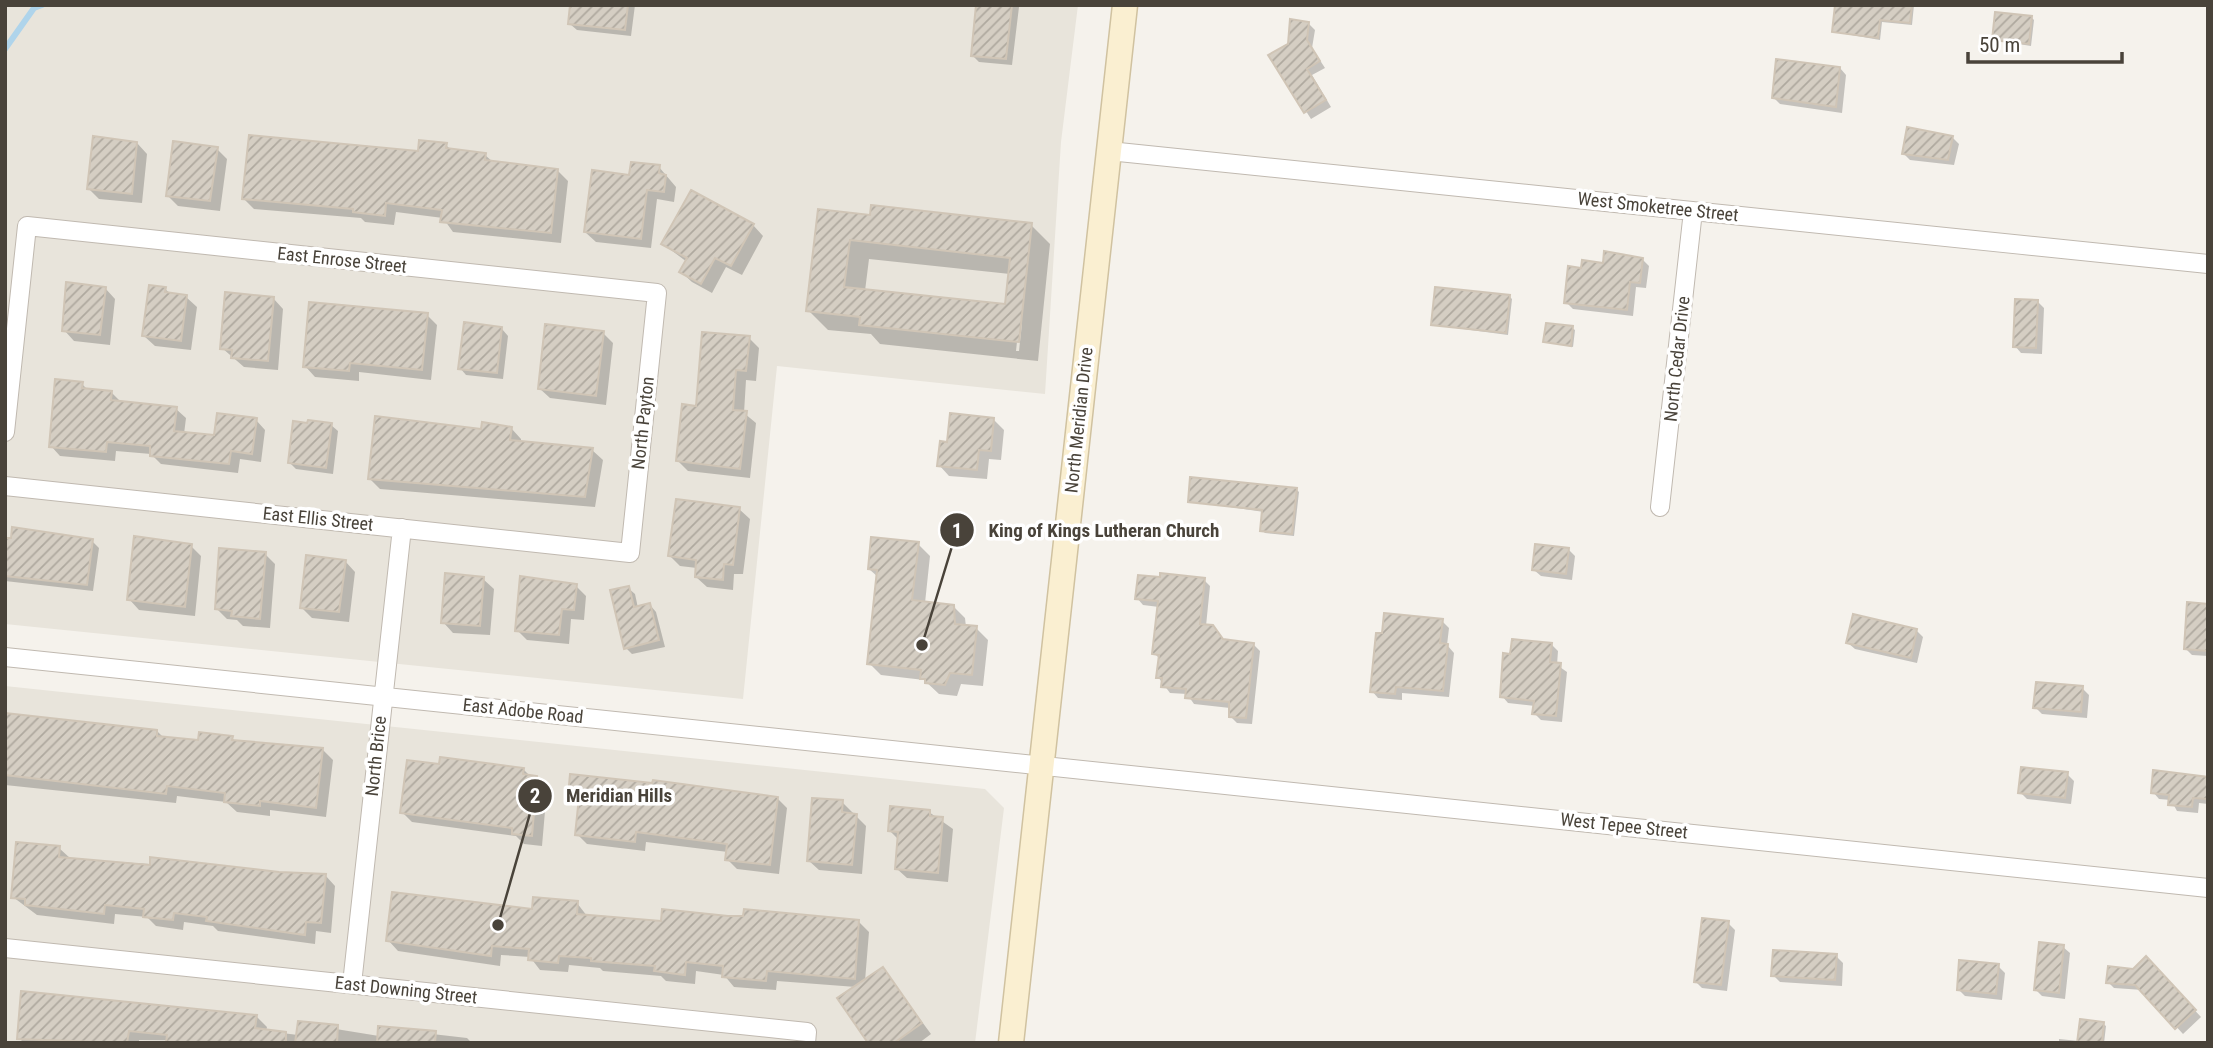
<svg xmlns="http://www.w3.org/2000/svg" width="2213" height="1048" font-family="'Roboto Condensed',sans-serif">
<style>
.residential{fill:#e8e4db}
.shadow{fill:#0003;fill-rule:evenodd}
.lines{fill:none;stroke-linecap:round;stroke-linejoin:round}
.stream{stroke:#afd4eb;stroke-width:6}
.building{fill:url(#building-hatch);stroke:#d0c5b6;stroke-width:2;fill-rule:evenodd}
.street-casing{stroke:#c0b9b0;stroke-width:20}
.secondary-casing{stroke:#d0c2a0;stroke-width:27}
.street{stroke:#fff;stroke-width:18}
.secondary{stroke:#faefd1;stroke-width:24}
.labels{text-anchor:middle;stroke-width:7;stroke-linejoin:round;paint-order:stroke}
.street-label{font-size:18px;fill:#49433a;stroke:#fff}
.leader{fill:none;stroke:#49433a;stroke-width:2.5}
.callout-dot{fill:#49433a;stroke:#fff;stroke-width:2.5}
.mark-label{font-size:21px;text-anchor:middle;font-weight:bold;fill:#fff}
.callout-label{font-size:19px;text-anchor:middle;font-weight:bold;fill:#49433a;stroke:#fff;stroke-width:7;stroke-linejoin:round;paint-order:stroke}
</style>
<defs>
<pattern id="building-hatch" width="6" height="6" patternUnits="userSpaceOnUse" patternTransform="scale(1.75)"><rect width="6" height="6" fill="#d5cec3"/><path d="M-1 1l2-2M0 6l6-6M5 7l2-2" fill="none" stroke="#afa99f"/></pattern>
</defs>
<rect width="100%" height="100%" fill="#f5f2ec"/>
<path class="residential" d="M5 5H1078L1061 142 1045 394 777 366 743 699 5 624Z
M5 686 985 789 1004 808 975 1043H5Z"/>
<path class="shadow" d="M572 5H635L631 36 577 30 570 24Z
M978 5 1019 7 1012 65 979 62 972 55Z
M1891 5H1914L1912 25 1882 22 1880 40 1834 32Z
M2031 17 2034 20 2031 46 1994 40Z
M1308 23 1315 30 1312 48 1325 68 1312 75 1331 107 1311 119 1271 56 1289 45Z
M1840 68 1846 75 1842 113 1780 104 1773 97Z
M1952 137 1959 144 1954 165 1910 160 1903 153Z
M137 143 147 154 142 203 99 199 89 189Z
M446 145 452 151 485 155 494 163 558 171 568 181 561 243 453 232 443 218 396 212 394 225 365 222 361 218 254 209 244 199Z
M217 149 227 159 220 211 178 206 168 196Z
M659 167 676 187 674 202 657 199 651 248 596 242 585 232 630 177Z
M819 211 871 217 1031 225 1050 244 1038 361 880 344 871 334 828 330 808 310ZM869 259 1010 274 1006 306 865 291ZM1019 323H1022L1019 351H1016Z
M753 225 763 236 742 275 726 267 712 293 692 282 681 272 687 262 663 244Z
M1642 259 1649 266 1646 288 1636 287 1633 316 1573 309 1566 302 1582 269Z
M105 288 115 299 110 345 74 341 64 330Z
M165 289 172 295 186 297 197 307 191 350 155 346 144 336Z
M1509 296 1512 299 1508 335 1433 325Z
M273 298 283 309 278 370 244 367 222 348Z
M2037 301 2044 308 2042 354 2021 353 2015 346Z
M427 315 437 325 431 380 359 372V381L315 377 305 366Z
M1572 328 1575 330 1573 347 1545 341Z
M502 329 508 336 503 379 466 375 460 368Z
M603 333 613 343 606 405 550 398 539 388Z
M749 338 759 348 756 381 746 380 744 413 756 423 750 478 688 471 678 461 697 407Z
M82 384 89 391 111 392 121 402 176 409 186 418 184 434 216 437 256 420 265 430 261 462 240 459 238 473 161 464 151 454 116 451 115 461 60 456 51 446Z
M993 419 1004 430 1001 460 989 459 987 479 949 476 939 465Z
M331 425 338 431 333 474 296 469 290 463Z
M511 428 521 439V442L592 450 603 460 595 507 380 489 370 479 483 431Z
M1296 489 1299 492 1294 536 1265 533 1262 530 1264 512 1189 501Z
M739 509 750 519 743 574H734L733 590 707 587 696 577 697 568 680 566 670 556Z
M5 540 92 541 99 548 93 591 5 581Z
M918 544 930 556 925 603 953 606 965 618 966 627 976 628 988 640 983 686 961 684 957 696 939 694 924 680 881 675 869 663 878 577 869 569Z
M191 546 201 556 195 616 139 610 129 599Z
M1568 549 1575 556 1572 580 1541 576 1534 570Z
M265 554 275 564 270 628 243 626 237 620 227 619 217 609Z
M345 561 355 572 349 622 312 618 301 607Z
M483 579 494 589 490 635 453 633 443 622Z
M1204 580 1210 586 1206 626 1224 641 1253 644 1260 651 1252 724 1237 723 1230 716V708L1194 704 1187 694 1170 693 1158 677 1160 659 1154 653 1159 607 1143 605 1137 598Z
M576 586 586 596 584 620 571 619 569 644 527 640 517 630Z
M628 588 635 594 638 608 650 605 656 612 665 647 632 654 626 648Z
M2208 606V656L2192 655 2185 648Z
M1442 621 1449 628 1447 645 1454 653 1449 697 1402 693V700L1378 698 1372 691 1384 635Z
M1916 630 1923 637 1917 663 1855 649 1848 643Z
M1552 645 1558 651 1557 665 1567 672 1562 722 1541 720 1534 713 1535 706 1508 703 1502 696 1512 656Z
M2082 688 2089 695 2087 718 2042 714 2035 707Z
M5 714 157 731 164 738 200 742 232 738 236 742 323 750 333 760 326 817 270 810V816L237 812 226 802 177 796 176 803 5 785Z
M441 766 523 769 531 777H537L547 788 542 846 524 844 516 836 412 822 402 812Z
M2067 774 2074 781 2071 804 2027 799 2020 792Z
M2208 778V804L2199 803 2198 813 2177 811 2171 800 2159 799 2153 792Z
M570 796 777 798 787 808 779 874 737 869 727 859 728 852 646 842 645 851 587 844 577 834 580 806Z
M842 802 866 826 862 874 819 870 808 860Z
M929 812 953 829 948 882 907 878 896 868 899 840 889 830Z
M59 848 71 859 325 875 335 886 331 933 316 931 315 944 218 931 213 926 184 922 183 930 156 926 147 917 115 914 114 924 37 915 13 897Z
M577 903 587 916 662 923 727 918 859 922 869 932 865 981 883 969 931 1034 919 1043H870L856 987 777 981 776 990 734 987 724 975 696 971 695 984 666 981 661 976 603 971 600 968 569 965 568 972 540 970 530 957 501 955 500 966 398 951 388 940Z
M1728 923 1735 930 1727 991 1702 988 1695 981Z
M2063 947 2070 953 2065 999 2042 996 2036 990Z
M1836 956 1843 963 1842 986 1780 982 1773 975Z
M2146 958 2201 1017 2183 1034 2143 990 2114 988 2108 982 2133 970Z
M1998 966 2005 973 2002 1000 1965 996 1958 989Z
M256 1016 267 1027 266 1031 298 1035 299 1023 379 1036 380 1028 467 1038 472 1043 139 1040V1043H24L19 1038Z
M2103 1024 2106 1026 2104 1043H2059V1039L2079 1041Z"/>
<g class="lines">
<path class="stream" d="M5 49 34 8 42 5"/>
</g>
<path class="building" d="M570 5H628L625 30 568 24Z
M976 5H1012L1006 59 971 56Z
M1835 5H1912L1910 23 1880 20 1878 38 1832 32Z
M1995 12 2032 16 2029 44 1992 40Z
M1290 19 1309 22 1307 40 1320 61 1307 69 1326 100 1304 113 1268 55 1288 44Z
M1776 59 1840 67 1836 107 1772 98Z
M1907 127 1953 136 1948 160 1902 154Z
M249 135 418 151 419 140 447 143 446 148 486 153 485 160 558 169 551 233 440 222 442 210 386 203 385 216 353 212V209L242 199Z
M93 136 137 142 132 194 87 189Z
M173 141 218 147 210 201 166 196Z
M631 162 660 165 659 173 666 175 664 192 647 190 641 239 584 232 592 170 629 175Z
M691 190 754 224 731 266 715 258 701 284 679 272 687 258 661 244Z
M871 205 1032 223 1019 342 859 325 860 317 806 311 818 209 870 215ZM850 240 1010 258 1005 304 844 287Z
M1604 251 1643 258 1640 283 1630 282 1627 310 1564 303 1568 266 1581 268 1582 260 1603 263Z
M66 282 106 287 100 335 62 331Z
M149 285 166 287 165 292 187 295 181 341 142 336Z
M1435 287 1510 295 1506 333 1431 325Z
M225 292 274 297 268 361 231 358 232 350 220 349Z
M2015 299 2038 300 2036 348 2013 347Z
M309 302 428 313 422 370 350 363 349 371 303 367Z
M464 322 502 327 497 373 458 369Z
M1546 323 1573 326 1571 346 1543 342Z
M545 324 604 331 596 396 538 389Z
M702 332 750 336 746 371 736 370 733 410 747 411 740 469 676 461 682 404 696 406Z
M55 379 83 382 82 388 112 391 111 400 177 407 174 431 214 435 217 413 257 418 252 454 231 451 229 464 150 456V446L107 442 106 452 49 447Z
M950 413 994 418 991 451 979 450 977 470 937 466 940 441 947 442Z
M375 416 481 429 482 422 512 427 510 440 593 448 585 497 368 479Z
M308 420 332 423 326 468 288 463 293 421 307 423Z
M1190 477 1297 488 1292 534 1260 531 1262 510 1188 502Z
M676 499 740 507 733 565 724 564 723 580 695 577 696 560 668 556Z
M12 527 93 539 87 585 5 576V538H11Z
M134 536 192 544 185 607 127 600Z
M871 537 919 542 912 600 954 605 955 624 977 626 972 675 950 673 945 685 925 683V679H920L921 670 867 664 877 570 868 569Z
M1535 544 1569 548 1566 574 1532 570Z
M219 548 266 552 260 619 231 616 232 611 215 609Z
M306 555 346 560 339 612 300 608Z
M445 573 484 577 480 626 441 623Z
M1160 573 1205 578 1200 624 1213 625 1223 639 1254 643 1246 718 1229 717V702L1185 698 1186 689 1161 687 1162 678H1156L1159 655 1152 654 1158 601 1135 599 1138 575 1160 577Z
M520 576 577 584 574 610 562 609 559 635 515 631Z
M629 586 634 607 650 603 659 640 624 649 610 590Z
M2187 602 2208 604V651L2184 649Z
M1384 613 1443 619 1440 643 1448 644 1443 691 1396 687 1395 694 1370 692 1376 633H1382Z
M1853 614 1917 629 1911 658 1846 643Z
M1512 639 1552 643 1550 662 1561 663 1556 716 1532 714 1534 701 1500 697 1503 653 1510 654Z
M2036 682 2083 686 2081 712 2033 708Z
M5 713 157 730V736L198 740 199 732 233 736 232 740 323 748 316 808 260 801V806L224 802 225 793 167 786 166 794 5 775Z
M440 757 524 768 523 774 537 776 532 836 512 834V828L400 813 407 760 439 764Z
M2021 767 2068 772 2065 798 2018 793Z
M2153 770 2208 777V799L2193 798 2192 807 2168 805 2169 795 2151 793Z
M570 774 652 783 653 780 778 797 770 865 725 860 727 844 636 832 635 842 575 835 579 797 568 796Z
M812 798 843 800 842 812 857 814 852 865 807 861Z
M890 806 930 810V816L943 817 938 873 895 869 898 832 888 831Z
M16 842 60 846 59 857 150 865V857L279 872 326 874 321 923 306 922 305 935 206 921 207 917 174 913 173 920 143 917 144 909 105 905 104 914 25 905V899L11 898Z
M392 892 532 909 533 897 578 901 577 914 661 921 662 909 728 916H743L744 909 859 920 855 979 767 971 766 981 722 977 723 966 686 962 685 975 654 971 655 966 591 961V958L559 956 558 963 528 960 529 949 492 946 491 956 386 941Z
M1702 918 1729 921 1721 985 1694 982Z
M2039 942 2064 945 2059 993 2034 990Z
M1773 950 1837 954 1835 980 1771 976Z
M2146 956 2196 1010 2175 1029 2135 985 2106 983 2108 966 2133 969Z
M1959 960 1999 964 1996 994 1957 990Z
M883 967 922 1023 894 1043H868L837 998Z
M21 991 257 1015 255 1028 286 1032V1043H166L167 1035 129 1031 127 1043 17 1039Z
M2080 1019 2104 1022 2102 1043H2077Z
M298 1021 338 1025 337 1043H295Z
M378 1026 436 1031 435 1043H377Z"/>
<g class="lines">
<g class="street-casing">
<path id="street" d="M1109 151 2208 264
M5 432 27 226 657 293 630 553 5 486
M1660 507 1693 211
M5 657 2208 888
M5 948 807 1032 806 1043
M352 984 402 528"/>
</g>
<g class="secondary-casing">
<path id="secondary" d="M1011 1043 1125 5"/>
</g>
<use href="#street" class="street"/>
<use href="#secondary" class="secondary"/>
</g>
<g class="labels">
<g class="street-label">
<text transform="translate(1658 207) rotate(6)" y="6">West Smoketree Street</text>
<text transform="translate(342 260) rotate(6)" y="6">East Enrose Street</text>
<text transform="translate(1677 359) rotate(-84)" y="6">North Cedar Drive</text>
<text transform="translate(1079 420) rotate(-84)" y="6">North Meridian Drive</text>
<text transform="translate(643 423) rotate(-84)" y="6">North Payton</text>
<text transform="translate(318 519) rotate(6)" y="6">East Ellis Street</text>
<text transform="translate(523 711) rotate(6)" y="6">East Adobe Road</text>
<text transform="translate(376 756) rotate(-84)" y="6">North Brice</text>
<text transform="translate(1624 826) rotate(6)" y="6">West Tepee Street</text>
<text transform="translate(406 990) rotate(6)" y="6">East Downing Street</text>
</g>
</g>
<path class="leader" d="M922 645L957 530M498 925L535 796"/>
<g class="callout-dot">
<circle cx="922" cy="645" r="7"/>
<circle cx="498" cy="925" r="7"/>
<circle cx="957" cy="530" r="18"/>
<circle cx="535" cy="796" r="18"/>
</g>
<g class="mark-label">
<text x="957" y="538">1</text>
<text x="535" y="803">2</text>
</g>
<g class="callout-label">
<text x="1104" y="537">King of Kings Lutheran Church</text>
<text x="619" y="802">Meridian Hills</text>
</g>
<rect width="2213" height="1048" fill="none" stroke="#49433a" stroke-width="14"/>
<path d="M1968 52v10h154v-10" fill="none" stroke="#49433a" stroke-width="3.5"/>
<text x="1979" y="52" font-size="21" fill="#49433a" stroke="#ffffff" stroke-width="5" paint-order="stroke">50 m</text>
</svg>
